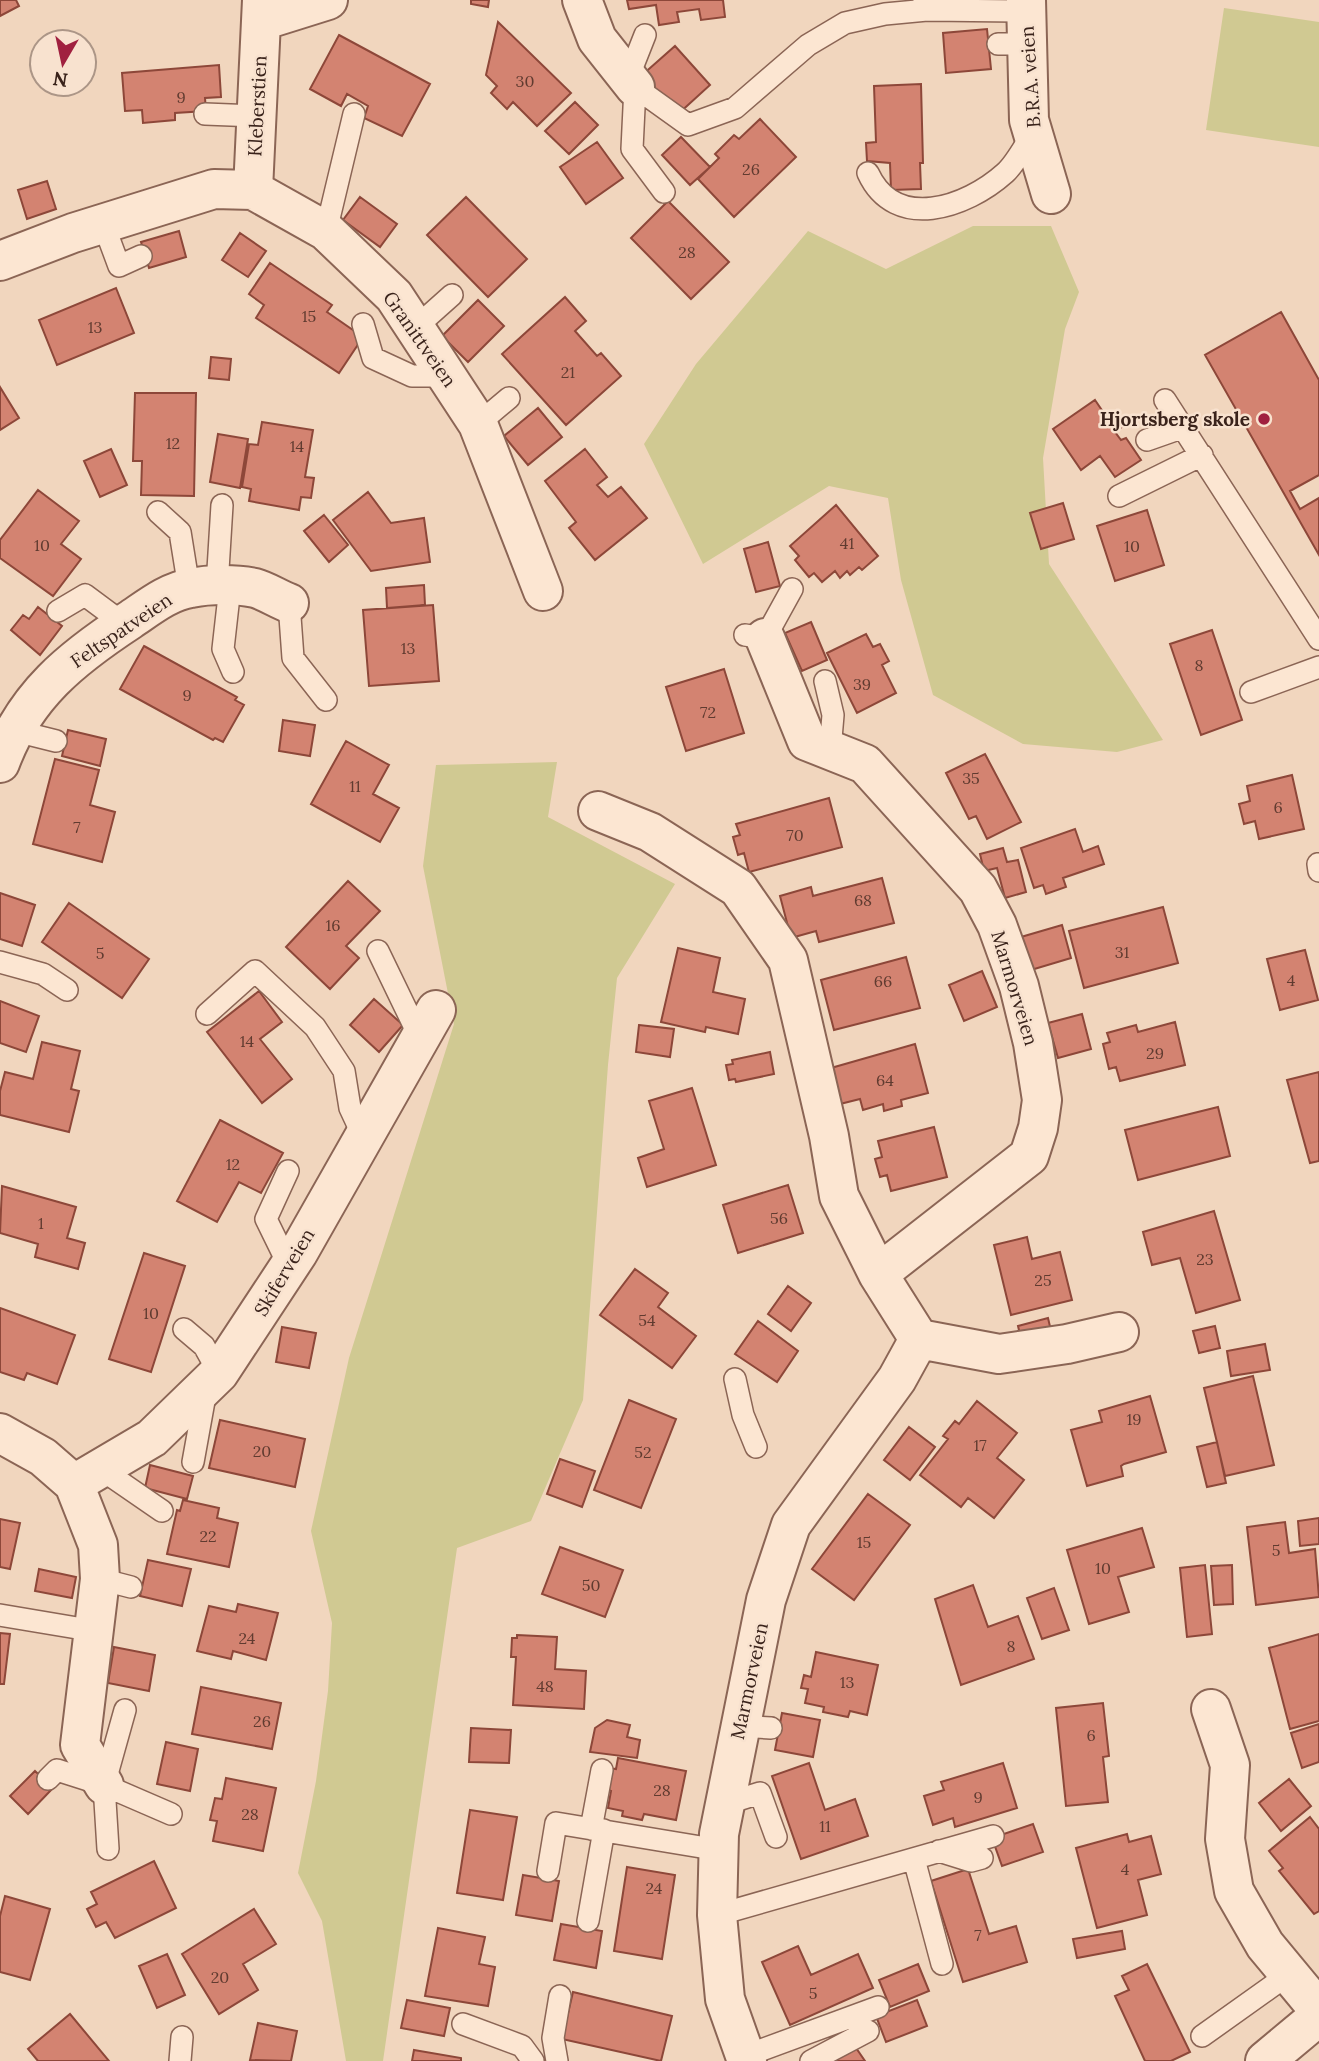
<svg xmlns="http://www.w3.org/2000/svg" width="1319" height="2061" font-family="Lora,serif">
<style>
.green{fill:#d0c992}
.building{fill:#d38371;stroke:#8d4739;stroke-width:2}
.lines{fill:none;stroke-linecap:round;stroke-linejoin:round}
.service-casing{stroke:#8b6555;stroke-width:24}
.minor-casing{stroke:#8b6555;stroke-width:42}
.service{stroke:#fce6d2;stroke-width:21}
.minor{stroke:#fce6d2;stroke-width:38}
.poi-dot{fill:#a0203f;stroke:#f8e2cf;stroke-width:2.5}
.labels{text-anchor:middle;stroke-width:5;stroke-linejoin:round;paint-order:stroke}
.number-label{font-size:16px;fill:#603b30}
.street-label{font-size:19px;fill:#3a231b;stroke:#f8e2cf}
.poi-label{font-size:19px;font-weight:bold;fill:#3a231b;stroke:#f8e2cf;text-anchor:end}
</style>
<rect width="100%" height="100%" fill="#f1d6be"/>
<path class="green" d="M1224 8 1319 22V147L1206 130Z
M973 226H1051L1079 292 1065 329 1043 458 1049 564 1163 740 1117 752 1023 744 933 695 901 580 888 498 829 486 703 564 644 444 696 364 808 231 886 269Z
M557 762 548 817 675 884 617 978 608 1065 583 1400 531 1521 457 1548 383 2061H346L322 1921 298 1873 316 1781 328 1691 332 1623 311 1531 349 1358 454 1024 423 866 436 765Z"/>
<path class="building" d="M0 0H16L19 6 0 16Z
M471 0H489L488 7 471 4Z
M627 0H723L725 17 701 20 699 9 677 12 679 22 659 25 656 5 629 9Z
M498 22 571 93 537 126 513 102 507 109 491 93 497 86 486 75Z
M987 29 991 69 946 73 943 33Z
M339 35 430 84 402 136 364 118 368 106 347 94 341 106 310 89Z
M675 46 710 85 677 115 641 76Z
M219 65 221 97 205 98 206 111 175 113V120L143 123 142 110 125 111 122 73Z
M921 84 923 163H920L921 189 891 190 890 163 867 161 866 143 876 142 874 86Z
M575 102 598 125 569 154 545 131Z
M760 119 796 157 734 217 698 179 719 158 715 154 734 135 739 139Z
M681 137 710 167 690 185 662 155Z
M597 142 623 178 586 204 560 167Z
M47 181 56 209 27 219 18 190Z
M360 197 397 224 380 247 343 220Z
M466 197 527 259 488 297 427 235Z
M668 201 729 262 691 299 631 238Z
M179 231 186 257 149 268 141 242Z
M240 233 266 251 248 277 222 260Z
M270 263 332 305 327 312 363 337 339 373 256 318 264 305 249 294Z
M116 288 134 333 57 365 39 320Z
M565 297 586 321 575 331 597 356 601 353 621 376 566 425 502 354Z
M478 300 504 326 468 362 442 336Z
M1281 312 1319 380V475L1290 491 1300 509 1319 498V555L1205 355Z
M211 357 231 359 229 380 209 378Z
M0 387 19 418 0 430Z
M135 393H196L194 496 141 495 142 461H133Z
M1095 400 1108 419 1114 415 1122 427 1115 432 1121 440 1126 438 1141 460 1115 477 1100 456 1081 470 1053 429Z
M538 408 562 437 528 465 504 436Z
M262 422 313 430 305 477 314 478 311 498 301 497 299 510 249 501 251 489 242 487 249 444 258 445Z
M218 434 248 439 240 488 210 482Z
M111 449 127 485 100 497 84 461Z
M585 449 607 477 597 485 608 497 621 487 647 518 595 560 569 528 576 522 545 481Z
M38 490 79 521 61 544 81 559 53 596 0 558V540Z
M368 492 391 523 424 518 430 562 371 571 333 520Z
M1063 503 1074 539 1041 549 1030 513Z
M836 505 878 556 862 570 859 567 850 575 847 571 840 578 835 571 822 582 814 573 809 577 795 560 799 556 790 546Z
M1147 510 1164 565 1115 581 1097 526Z
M324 515 348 545 329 562 304 531Z
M768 542 780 586 756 592 744 549Z
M424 585 425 605 387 608 386 588Z
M433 605 439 681 369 686 363 610Z
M38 607 62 626 40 655 11 630 23 615 29 619Z
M811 622 827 660 802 671 785 633Z
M1212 630 1242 720 1201 735 1170 644Z
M866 634 873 647 880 644 889 661 882 665 896 693 857 713 827 653Z
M144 646 237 697 235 700 244 705 223 742 215 738 213 740 120 689Z
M724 669 744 733 686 751 666 687Z
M283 720 315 725 310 756 279 751Z
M68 730 106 739 100 766 62 756Z
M346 741 389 765 373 794 399 808 380 842 311 804Z
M985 754 1021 822 987 839 976 816 969 819 946 773Z
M55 759 99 770 90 805 115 812 102 862 33 844Z
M1292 775 1304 829 1259 839 1255 821 1244 824 1239 804 1250 801 1247 786Z
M829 798 842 847 749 872 744 853 738 855 733 837 740 835 736 824Z
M1075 829 1083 852 1098 846 1104 864 1063 878 1066 887 1046 894 1043 885 1034 888 1021 848Z
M1003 848 1007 862 1018 860 1026 892 1005 898 997 868 984 871 980 854Z
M882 878 894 923 819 942 816 931 791 938 780 896 811 887 813 896Z
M348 881 380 911 346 946 359 958 330 989 286 947Z
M0 893 35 905 22 946 0 939Z
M69 903 149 959 122 998 42 942Z
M1163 907 1178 963 1084 988 1069 931Z
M1062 925 1071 958 1031 970 1021 937Z
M678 948 720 958 713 992 745 999 738 1034 706 1027 705 1032 661 1022Z
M1305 950 1318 1000 1280 1010 1267 959Z
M906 957 920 1008 834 1030 821 980Z
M982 971 997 1007 964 1021 949 985Z
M259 991 282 1022 260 1039 292 1079 262 1103 207 1032Z
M374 999 403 1025 379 1052 350 1025Z
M0 1001 39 1016 26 1052 0 1043Z
M1082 1014 1091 1049 1058 1058 1048 1023Z
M1175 1022 1185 1065 1120 1081 1116 1067 1109 1069 1103 1044 1110 1042 1107 1033 1136 1025 1138 1032Z
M639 1025 674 1029 670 1057 636 1052Z
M42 1042 80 1051 71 1089 79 1091 69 1132 0 1115V1091L5 1072 33 1079Z
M915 1044 928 1093 901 1100 902 1106 884 1111 883 1104 863 1110 860 1099 840 1104 831 1068Z
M770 1052 774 1074 736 1082 735 1079 729 1080 726 1065 733 1064 732 1060Z
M1319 1072V1161L1310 1163 1287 1080Z
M692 1088 716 1165 647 1187 638 1158 664 1149 649 1101Z
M1218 1107 1230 1156 1138 1180 1125 1130Z
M220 1120 283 1153 261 1193 239 1182 217 1222 177 1201Z
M934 1127 947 1177 891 1191 887 1175 880 1177 875 1159 882 1157 878 1141Z
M788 1185 803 1233 738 1253 723 1205Z
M2 1186 76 1207 67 1238 85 1243 78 1269 35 1257 38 1244 0 1233Z
M1214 1211 1240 1300 1196 1313 1180 1258 1152 1265 1143 1232Z
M1027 1237 1032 1259 1060 1252 1072 1300 1011 1315 994 1245Z
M144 1253 185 1266 151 1372 109 1359Z
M635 1269 668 1293 658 1307 696 1336 672 1368 600 1315Z
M788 1286 811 1303 791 1331 768 1314Z
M0 1308 75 1335 57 1384 27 1373 24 1380 0 1372Z
M1048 1318 1052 1335 1022 1343 1018 1326Z
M758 1321 798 1351 777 1382 735 1354Z
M1215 1326 1220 1348 1199 1353 1193 1331Z
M282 1327 316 1333 309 1368 276 1362Z
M1265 1344 1270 1370 1231 1376 1227 1351Z
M1253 1376 1274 1465 1225 1476 1204 1388Z
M1150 1396 1166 1452 1124 1464 1121 1466 1123 1476 1087 1486 1071 1430 1102 1422 1099 1411Z
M629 1400 676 1419 641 1508 594 1490Z
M977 1401 1017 1433 997 1458 1024 1480 994 1518 968 1498 961 1507 920 1475 948 1439 943 1436 955 1421 959 1424Z
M220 1420 305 1439 295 1487 209 1468Z
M909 1427 935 1447 910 1480 884 1460Z
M1217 1442 1226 1483 1207 1487 1197 1447Z
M560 1459 595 1471 582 1507 547 1494Z
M150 1465 193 1476 187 1499 145 1488Z
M868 1494 910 1525 854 1600 812 1569Z
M183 1500 219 1508 217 1518 238 1523 229 1567 167 1554 177 1510 180 1511Z
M1319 1518V1544L1300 1546 1298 1521Z
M0 1519 20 1523 10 1569 0 1567Z
M1285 1522 1289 1553 1315 1549 1319 1597 1256 1605 1247 1527Z
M1142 1528 1154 1567 1118 1577 1129 1612 1089 1624 1067 1550Z
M560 1547 623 1570 605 1617 542 1594Z
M148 1560 191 1569 182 1606 140 1596Z
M1205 1565 1212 1634 1187 1637 1180 1568Z
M1232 1565 1233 1604 1214 1605 1211 1566Z
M39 1569 76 1577 72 1598 35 1591Z
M973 1585 988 1627 1018 1616 1034 1659 961 1685 935 1599Z
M1054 1588 1069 1630 1042 1639 1027 1598Z
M238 1604 278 1613 266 1660 233 1651 231 1659 197 1651 209 1606 236 1612Z
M0 1633 10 1634 4 1684H0Z
M1319 1634V1721L1290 1729 1269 1648Z
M517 1635 557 1637 555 1669 586 1671 584 1709 513 1705 516 1657H511L512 1638H517Z
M114 1647 155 1655 149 1691 108 1683Z
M816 1652 878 1665 867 1715 850 1711 848 1717 823 1712 824 1707 805 1703 808 1689 801 1688 804 1675 811 1677Z
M201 1687 281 1703 272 1749 192 1734Z
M1103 1703 1109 1756 1103 1757 1108 1802 1066 1806 1056 1708Z
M782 1713 820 1720 813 1757 775 1750Z
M607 1720 630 1725 627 1737 640 1740 637 1758 590 1752 595 1728Z
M1319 1724V1762L1302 1768 1291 1733Z
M471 1728 511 1730 509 1763 469 1762Z
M166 1742 198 1749 190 1791 157 1784Z
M618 1758 686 1771 676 1820 644 1814 642 1820 622 1816 623 1811 608 1808 611 1791 605 1789 609 1768 616 1769Z
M809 1763 825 1810 855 1799 868 1836 801 1859 772 1776Z
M1003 1763 1017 1808 955 1827 953 1818 933 1825 924 1796 944 1790 941 1782Z
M35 1771 53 1788 28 1814 10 1796Z
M226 1778 276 1788 263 1851 213 1841 217 1821 210 1820 215 1798 222 1799Z
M1289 1779 1311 1806 1281 1831 1259 1803Z
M470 1810 517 1817 503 1900 457 1893Z
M1310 1817 1319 1829V1911L1314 1914 1279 1871 1283 1868 1269 1851Z
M1033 1824 1043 1852 1002 1866 992 1838Z
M1127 1834 1129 1842 1151 1836 1161 1874 1138 1880 1147 1915 1097 1928 1076 1848Z
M154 1861 176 1908 115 1938 106 1922 96 1927 87 1909 97 1904 91 1892Z
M627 1867 675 1875 662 1959 614 1951Z
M968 1869 989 1934 1016 1926 1027 1962 963 1982 931 1881Z
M523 1875 559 1881 552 1921 516 1915Z
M5 1896 50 1909 30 1980 0 1972V1916Z
M254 1909 276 1944 243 1964 258 1990 219 2014 182 1954Z
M561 1924 602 1931 596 1968 554 1960Z
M438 1928 485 1937 479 1964 495 1967 488 2006 425 1996Z
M1122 1931 1125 1949 1077 1958 1073 1939Z
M798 1946 811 1975 858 1954 873 1988 790 2025 762 1962Z
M167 1954 185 1995 157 2008 139 1966Z
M918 1964 929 1991 890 2007 879 1980Z
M1147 1964 1190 2052 1171 2061H1145L1115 1996 1129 1990 1122 1976Z
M573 1992 672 2016 661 2061 562 2039Z
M407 2000 450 2008 444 2036 401 2028Z
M917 2000 927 2026 886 2042 876 2016Z
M70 2014 109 2061H38L28 2049Z
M258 2023 297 2031 291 2061 250 2060Z
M852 2042 865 2061H825Z
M414 2050 461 2058V2061H412Z"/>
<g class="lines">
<g class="service-casing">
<path id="service" d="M924 0 927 10 1025 11
M998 44H1026
M628 78 645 35
M635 87 688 125 735 108 808 45 845 23 885 14 927 10
M635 87 632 149 664 192
M205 114 257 116
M868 173C895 232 966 208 1005 173 1016 163 1025 145 1033 133
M103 223 119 266 141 256
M326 231 354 114
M363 324 373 358 412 376H446
M415 328 452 295
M1165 400 1319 639
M478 424 509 398
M1147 440 1184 427
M1119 496 1202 455
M158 512 180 532 189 588
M217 586 222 505
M230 587 223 649 233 672
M289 603 293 658 326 700
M58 611 85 595 124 624
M745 635 765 638 792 589
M825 681 833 715 830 750
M1251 692 1319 667
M16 731 56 741
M1318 864 1319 871
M378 951 421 1040
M0 962 43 974 67 990
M207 1014 255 971 315 1027 344 1071 350 1108 364 1138
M288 1171 266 1219 289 1266
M184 1329 204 1346 219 1373
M735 1379 743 1415 756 1447
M193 1462 206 1390
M101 1469 162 1511
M100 1579 131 1587
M0 1615 95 1631
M740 1726 771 1728
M48 1779 57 1770 104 1785 171 1814
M725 1804 760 1793 776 1837
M591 1829 602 1770
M108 1849 104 1785 125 1710
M939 1851 971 1861 982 1858
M914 1859 942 1964
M548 1871 556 1823 719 1850
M717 1915 993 1836
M588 1921 604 1830
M463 2024 522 2046 533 2061
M1202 2036 1289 1974
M745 2056 878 2007
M180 2061 182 2037
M557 2061 553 2038 560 1996
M811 2061 868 2031"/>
</g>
<g class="minor-casing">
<path id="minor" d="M582 0 597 39 635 87
M1026 0 1029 120 1051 194
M261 21 328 0
M253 190 262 0
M0 261 73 233 214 189 253 190 326 231 394 296 478 424 543 591
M765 638 807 741 865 764 978 889 997 925 1019 986 1033 1043 1042 1100 1038 1128 1029 1156 878 1274
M0 763C25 695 72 658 130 620 148 608 169 591 191 588 209 584 237 584 255 588 266 591 278 599 289 603
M598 811 650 832 738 888 788 960 829 1136 839 1196 878 1274 919 1339 897 1379 791 1525 766 1600 719 1834 717 1915 725 1999 747 2061
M919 1339 999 1354 1067 1344 1119 1332
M0 1433 43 1457 74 1484 98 1545 100 1579 80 1745 104 1785
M74 1484 152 1438 219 1373 298 1253 436 1010
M1211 1709 1230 1765 1225 1839 1234 1891 1265 1945 1319 2010
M1265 2061 1319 2016"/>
</g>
<use href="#service" class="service"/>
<use href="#minor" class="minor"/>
</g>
<circle class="poi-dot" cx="1264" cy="419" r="7"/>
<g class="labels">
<g class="number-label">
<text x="525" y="87">30</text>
<text x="181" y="103">9</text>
<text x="751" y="175">26</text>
<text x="687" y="258">28</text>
<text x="309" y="322">15</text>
<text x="95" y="333">13</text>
<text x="568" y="378">21</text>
<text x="173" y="449">12</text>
<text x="297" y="452">14</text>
<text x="847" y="549">41</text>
<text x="42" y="551">10</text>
<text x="1132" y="552">10</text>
<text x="408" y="654">13</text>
<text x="1199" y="671">8</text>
<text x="862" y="690">39</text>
<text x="187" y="701">9</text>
<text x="708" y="718">72</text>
<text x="971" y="784">35</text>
<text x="355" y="792">11</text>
<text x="1278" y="813">6</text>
<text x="77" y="833">7</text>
<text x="795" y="841">70</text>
<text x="863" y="906">68</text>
<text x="333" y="931">16</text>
<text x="1122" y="958">31</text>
<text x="100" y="959">5</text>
<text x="1291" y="986">4</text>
<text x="883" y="987">66</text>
<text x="247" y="1047">14</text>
<text x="1155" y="1059">29</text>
<text x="885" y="1086">64</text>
<text x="233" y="1170">12</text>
<text x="779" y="1224">56</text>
<text x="41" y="1229">1</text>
<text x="1205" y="1265">23</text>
<text x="1043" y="1286">25</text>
<text x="151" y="1319">10</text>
<text x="647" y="1326">54</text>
<text x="1134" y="1425">19</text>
<text x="980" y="1451">17</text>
<text x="262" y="1457">20</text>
<text x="643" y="1458">52</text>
<text x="208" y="1542">22</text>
<text x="864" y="1548">15</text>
<text x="1276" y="1556">5</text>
<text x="1103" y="1574">10</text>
<text x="591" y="1591">50</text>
<text x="247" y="1644">24</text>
<text x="1011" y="1652">8</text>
<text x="847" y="1688">13</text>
<text x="545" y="1692">48</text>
<text x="262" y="1727">26</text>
<text x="1091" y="1741">6</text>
<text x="662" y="1796">28</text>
<text x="978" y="1803">9</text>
<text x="250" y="1820">28</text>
<text x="825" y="1832">11</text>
<text x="1125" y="1875">4</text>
<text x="654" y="1894">24</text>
<text x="978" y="1941">7</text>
<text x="220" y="1983">20</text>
<text x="813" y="1999">5</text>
</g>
<g class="street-label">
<text transform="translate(1030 77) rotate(-94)" y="7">B.R.A. veien</text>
<text transform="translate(257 106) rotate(-87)" y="7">Kleberstien</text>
<text transform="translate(420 339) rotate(55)" y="7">Granittveien</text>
<text transform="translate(121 630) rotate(-34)" y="7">Feltspatveien</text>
<text transform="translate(1015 988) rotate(73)" y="7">Marmorveien</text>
<text transform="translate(284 1272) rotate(-59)" y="7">Skiferveien</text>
<text transform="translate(749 1681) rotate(-78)" y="7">Marmorveien</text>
</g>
<g class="poi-label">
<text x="1250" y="426">Hjortsberg skole</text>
</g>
</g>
<g transform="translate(63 63) rotate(189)"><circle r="33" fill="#f8e2cf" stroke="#ac9687" stroke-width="2"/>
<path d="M0-5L12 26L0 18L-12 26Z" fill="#a0203f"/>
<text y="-10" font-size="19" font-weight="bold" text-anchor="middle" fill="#3a231b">N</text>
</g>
</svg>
